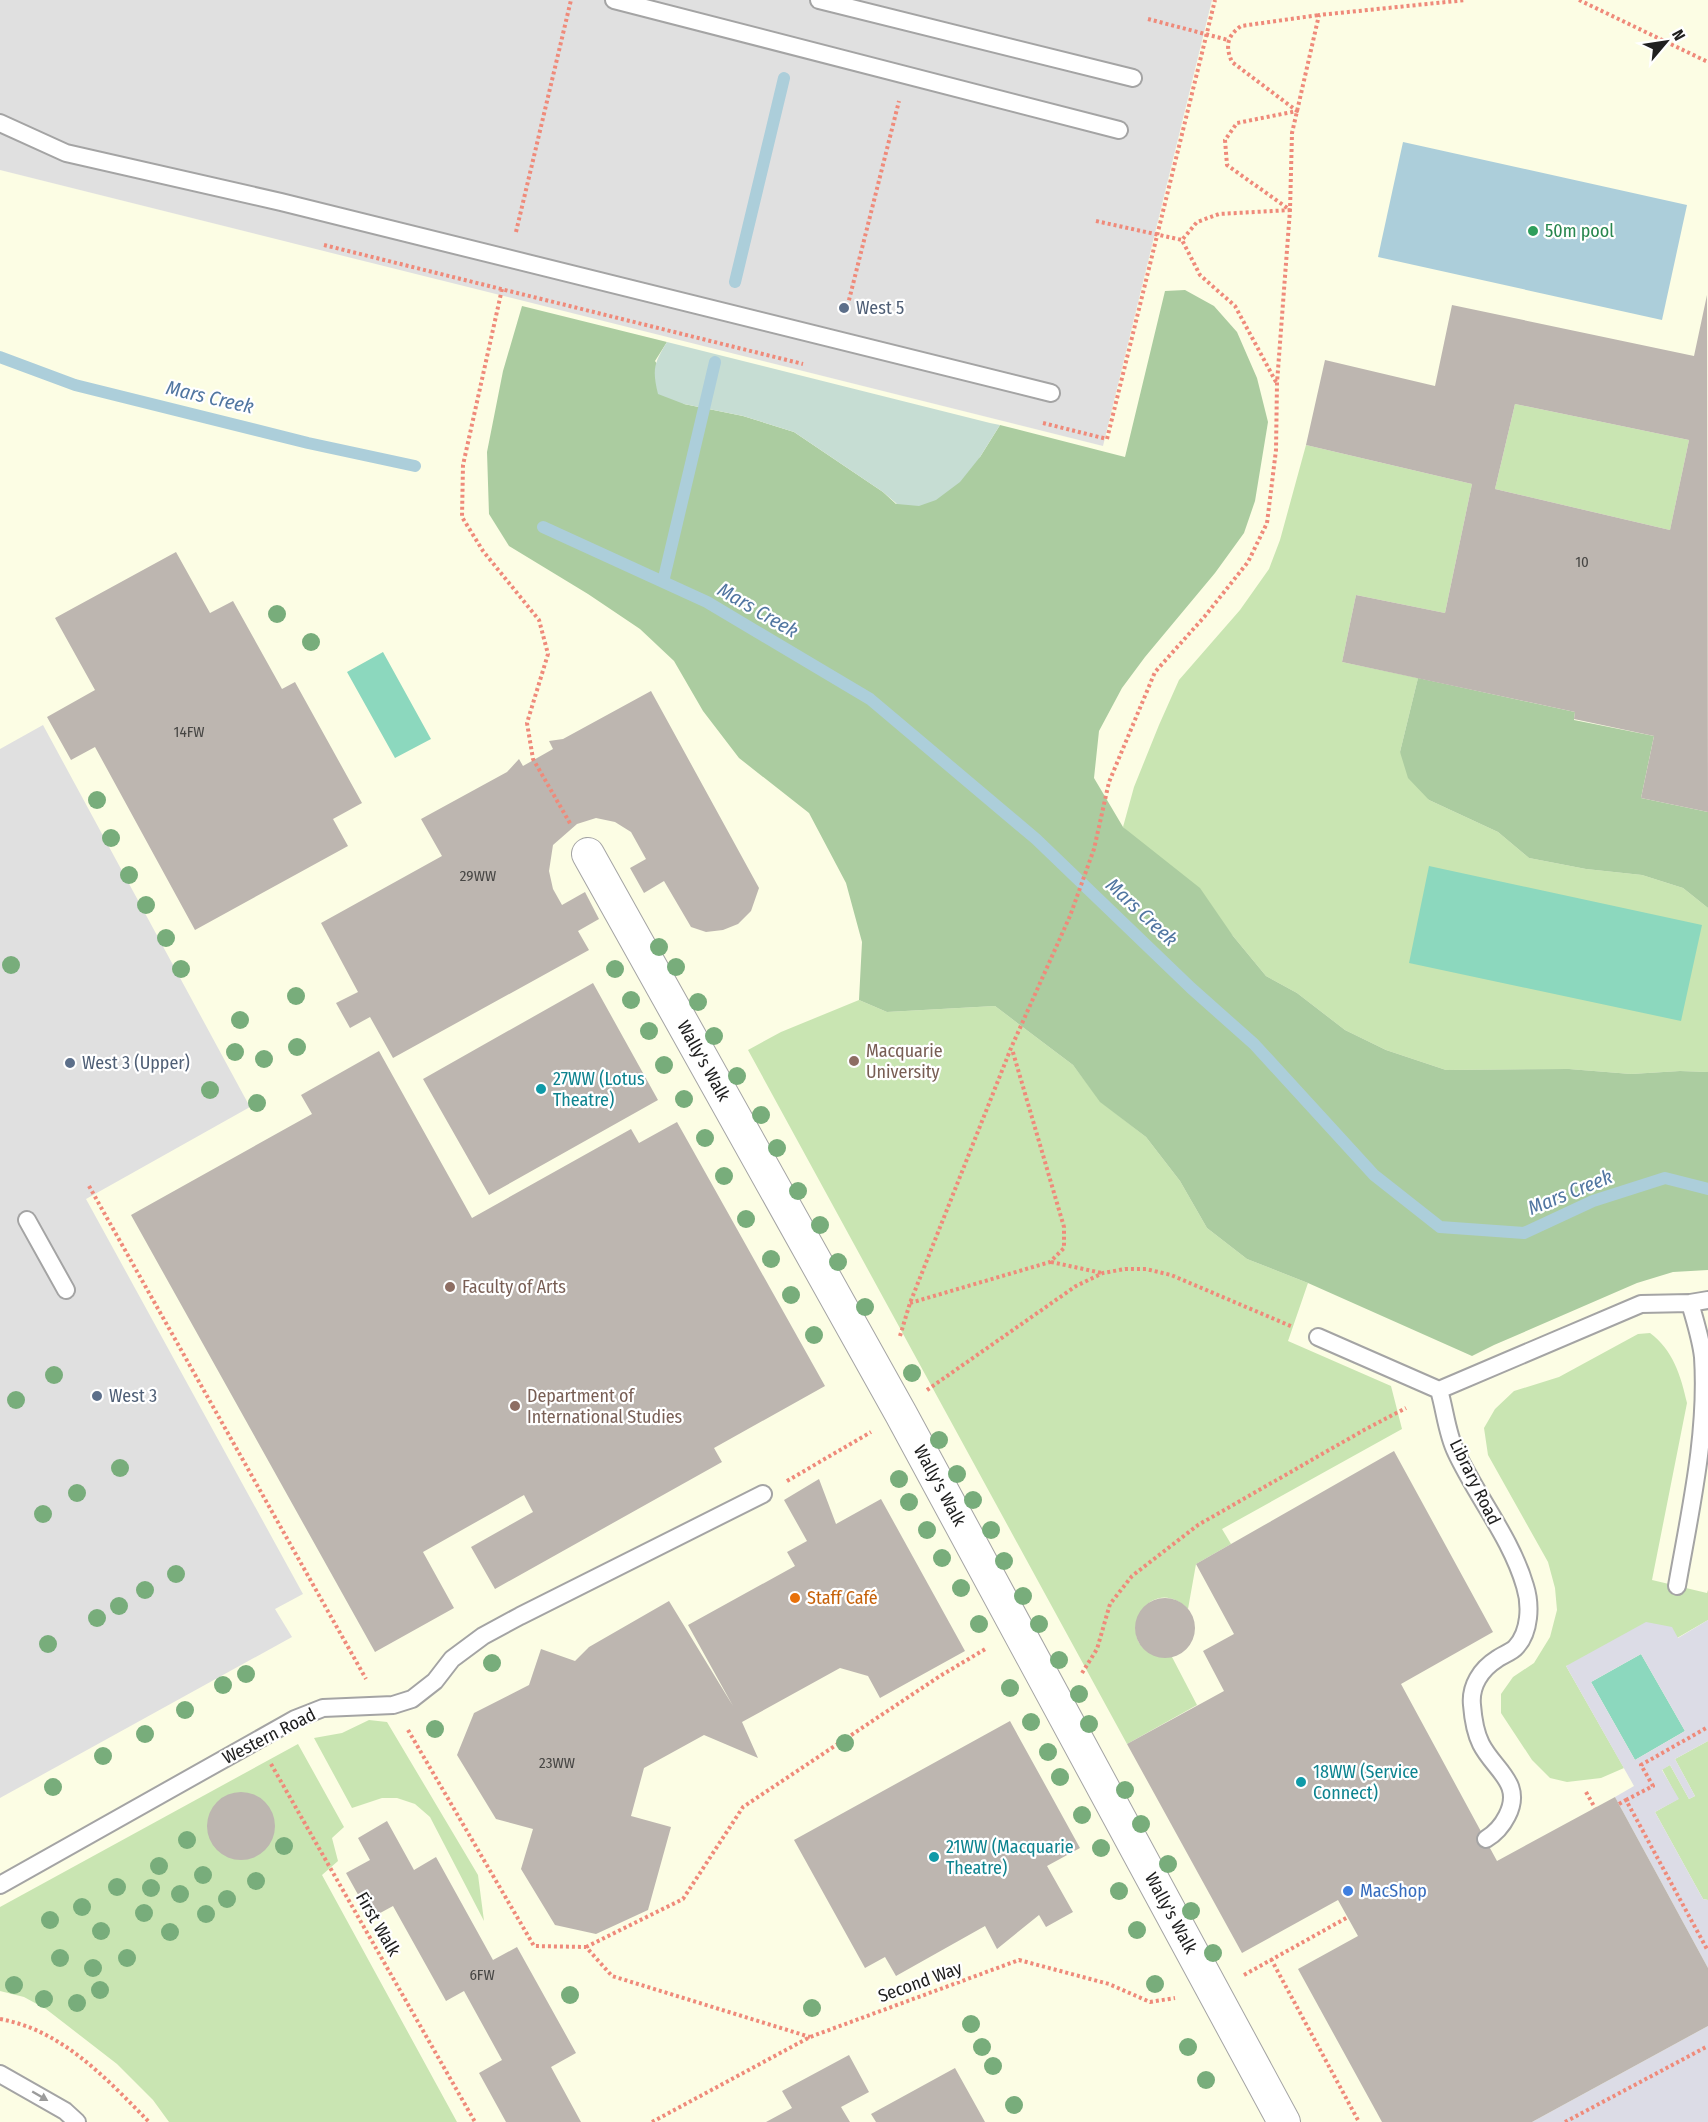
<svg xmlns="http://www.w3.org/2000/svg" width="1708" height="2122" font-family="'Fira Sans Condensed',sans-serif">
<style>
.education{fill:#fcfde4}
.grass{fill:#c9e5b2}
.forest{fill:#abcca0}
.wetland{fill:#c6ddd3}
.pitch{fill:#8cd8be}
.parking{fill:#e0e0e0}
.plaza{fill:#dcdce6;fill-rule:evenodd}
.water{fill:#acceda}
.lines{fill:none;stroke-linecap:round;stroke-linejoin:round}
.stream{stroke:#acceda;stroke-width:12}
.building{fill:#bdb6b0;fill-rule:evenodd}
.lane-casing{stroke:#a4a4a4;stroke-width:20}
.street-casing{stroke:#a4a4a4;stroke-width:34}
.path{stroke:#ef8a7a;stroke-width:4;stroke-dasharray:3 3;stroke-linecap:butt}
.lane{stroke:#fff;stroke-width:16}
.street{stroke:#fff;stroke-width:32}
.tree{fill:#78ad7b}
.oneway{fill:#9b9b9b}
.leisure-dot{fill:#2e9e5b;stroke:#fff;stroke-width:2}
.service-dot{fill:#5c6f8a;stroke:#fff;stroke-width:2}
.education-dot{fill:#8d6e63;stroke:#fff;stroke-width:2}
.culture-dot{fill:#0f9aa8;stroke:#fff;stroke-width:2}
.food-dot{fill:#e8710a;stroke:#fff;stroke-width:2}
.shop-dot{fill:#3f7fe0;stroke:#fff;stroke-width:2}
.labels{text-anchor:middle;stroke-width:4.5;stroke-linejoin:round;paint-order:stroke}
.number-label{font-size:15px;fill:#474644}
.leisure-label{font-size:18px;fill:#27864d;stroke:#fff;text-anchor:start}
.service-label{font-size:18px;fill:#4e5e75;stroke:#fff;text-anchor:start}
.education-label{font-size:18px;fill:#785e54;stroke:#fff;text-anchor:start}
.street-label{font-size:18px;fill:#202020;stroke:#fff}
.culture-label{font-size:18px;fill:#0d838f;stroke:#fff;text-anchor:start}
.food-label{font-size:18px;fill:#c56008;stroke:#fff;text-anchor:start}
.shop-label{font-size:18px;fill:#366cbe;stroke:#fff;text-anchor:start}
.water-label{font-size:20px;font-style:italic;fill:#5176a1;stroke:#fff}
</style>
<rect width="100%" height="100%" fill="#f0ede8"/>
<path class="education" d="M0 0H1708V2122H0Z"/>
<path class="grass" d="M1515 404 1689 440 1670 530 1495 489Z
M1306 445 1472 484 1445 613 1356 595 1342 662 1418 678 1400 752 1429 800 1498 832 1529 858 1586 869 1642 875 1683 888 1708 908V1072L1680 1071 1631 1074 1569 1069 1446 1070 1386 1050 1345 1030 1297 993 1266 976 1233 936 1123 827 1134 787 1159 725 1179 680 1240 610 1269 569 1280 540Z
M859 1000 887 1012 995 1006 1073 1065 1101 1102 1146 1137 1180 1181 1207 1228 1247 1259 1308 1283 1288 1341 1391 1386 1402 1429 1222 1529 1231 1544 1196 1564 1188 1609C1145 1566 1104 1658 1172 1657L1197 1705 1127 1744 748 1050 781 1032Z
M1650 1333C1673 1350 1681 1376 1687 1403L1652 1580 1707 1593 1708 1590V1620L1677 1638 1566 1666 1624 1768 1601 1778 1567 1782 1550 1778 1532 1760 1501 1713V1694L1513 1677 1534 1663 1550 1637 1557 1610 1555 1588 1548 1562 1488 1455 1484 1428 1495 1409 1514 1391 1559 1377 1638 1334Z
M369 1720 387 1722 478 1875 484 1921 430 1817 415 1804 397 1798H382L352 1808 314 1738 342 1733Z
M1708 1741V1900L1703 1899 1655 1812 1678 1799 1662 1769 1670 1765 1689 1799 1695 1796 1675 1759Z
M298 1744 344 1827 332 1838 338 1861 322 1875 457 2122H169L153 2100 117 2064 46 2009 24 1997 0 1991V1907Z"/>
<path class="forest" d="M1185 290 1214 306 1237 332 1257 378 1268 422 1255 501 1244 533 1215 573 1145 657 1122 688 1099 731 1094 778 1123 827 1200 888 1233 936 1266 976 1297 993 1345 1030 1386 1050 1446 1070 1569 1069 1631 1074 1680 1071 1708 1072V1270L1673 1272 1637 1283 1494 1345 1472 1356 1308 1283 1247 1259 1207 1228 1180 1181 1146 1137 1100 1102 1073 1065 995 1006 887 1012 859 1000 862 942 846 883 809 813 739 758 703 711 674 661 640 629 588 594 509 546 489 514 487 452 503 371 522 306 667 342 655 361 684 404 743 416 794 432 883 492 896 504 980 457 1000 425 1125 457 1165 291Z
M1418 678 1575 712 1574 720 1654 736 1641 798 1708 812V908L1683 888 1642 875 1586 869 1529 858 1498 832 1429 800 1408 778 1400 752Z"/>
<path class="wetland" d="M667 342 990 423 1000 425 980 457 960 482 936 500 919 506 897 504 883 492 794 432 743 416 684 404 658 394C652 369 654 363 667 342Z"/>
<path class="pitch" d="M383 652 431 739 395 758 347 672Z
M1429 866 1702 925 1681 1021 1409 963Z
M1641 1654 1685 1731 1635 1760 1591 1682Z"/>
<path class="parking" d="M0 0H1212L1103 446 0 170Z
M43 725 250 1107 86 1199 303 1594 275 1609 292 1637 0 1798V749Z"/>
<path class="plaza" d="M1708 1620V1741L1675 1759 1695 1796 1689 1799 1670 1765 1662 1770 1679 1799 1655 1812 1703 1899 1708 1900V1968L1615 1797 1634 1786 1566 1666 1646 1622 1672 1627 1678 1638ZM1641 1654 1685 1731 1635 1760 1591 1682Z
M1708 2026V2122H1532Z"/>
<path class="water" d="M1403 142 1687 205 1662 320 1378 257Z"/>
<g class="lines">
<path class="stream" d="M735 282 784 78
M0 357 75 385 308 443 415 466
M543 527 707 602 870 699 1036 839 1191 988 1254 1044 1374 1175 1440 1227 1524 1233 1593 1201 1665 1178 1708 1189
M663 582 715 362"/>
</g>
<path class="building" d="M1707 295 1708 812 1641 798 1654 736 1574 719 1575 712 1342 662 1356 595 1445 613 1472 484 1306 445 1325 360 1435 386 1452 305 1694 356ZM1515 404 1689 440 1670 530 1495 489Z
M176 552 210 613 233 601 282 689 295 682 362 803 333 819 348 846 195 930 95 747 71 760 47 717 95 690 55 618Z
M651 691 759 888 751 911 738 924 723 930 706 932 691 927 664 881 644 893 630 868 646 859 631 832 615 822 596 818 577 824 553 845 549 871 553 889 562 905 585 892 599 919 578 931 589 950 393 1058 370 1017 350 1028 336 1003 358 992 321 923 442 856 421 819 507 772 519 759 523 766 553 749 549 741 563 739Z
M593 983 658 1100 489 1195 423 1079Z
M379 1051 472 1218 631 1129 639 1143 677 1122 825 1386 714 1448 722 1462 495 1589 471 1547 533 1512 524 1495 423 1552 454 1608 375 1652 131 1215 312 1114 301 1095Z
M1394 1451 1493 1632 1401 1684 1497 1861 1615 1797 1708 1968V2026L1532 2122H1382L1298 1969 1358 1936 1338 1900 1242 1953 1127 1744 1224 1691 1203 1651 1234 1634 1196 1564Z
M819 1479 836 1524 881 1499 965 1651 880 1698 868 1676 840 1668 742 1722 758 1758 704 1735 644 1768 631 1816 671 1827 648 1910 596 1934 555 1925 521 1869 533 1829 496 1819 457 1755 474 1713 529 1685 541 1649 575 1661 589 1647 669 1601 733 1706 688 1625 795 1566 787 1552 807 1541 784 1500Z
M1135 1628a30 30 0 1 1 60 0a30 30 0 1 1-60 0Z
M1010 1721 1080 1848 1047 1866 1073 1912 1046 1927 1039 1915 997 1949 985 1926 896 1976 885 1957 865 1968 794 1840Z
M207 1826a34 34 0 1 1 68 0a34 34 0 1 1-68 0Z
M387 1821 414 1870 436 1857 493 1960 517 1947 576 2053 551 2067 581 2122H506L479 2073 502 2060 464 1991 446 2001 393 1906 371 1918 346 1873 370 1860 358 1838Z
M849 2055 869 2092 841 2107 850 2122H766L792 2108 782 2091Z
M955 2068 985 2122H876L871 2114Z"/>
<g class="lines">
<g class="lane-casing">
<path id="lane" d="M614 0 1119 130
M819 0 1133 78
M0 123 66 153 281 202 1051 393
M27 1220 66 1290
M1318 1337 1439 1390
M1677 1586C1690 1511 1708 1434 1703 1357 1701 1339 1695 1321 1690 1303
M1486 1839C1496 1833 1502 1826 1507 1816 1524 1783 1494 1770 1481 1744 1475 1732 1473 1718 1472 1705 1470 1686 1481 1669 1497 1659 1502 1655 1512 1652 1516 1647 1530 1632 1531 1605 1525 1586 1511 1538 1477 1497 1456 1452 1447 1434 1445 1410 1439 1390L1641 1304 1690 1303 1708 1300
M0 1885 295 1719 323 1708 393 1705 412 1699 435 1681 452 1659 483 1636 520 1616 763 1494
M0 2074 65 2111 77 2122"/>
</g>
<g class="street-casing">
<g id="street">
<path id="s1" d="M588 854 901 1414 1284 2122"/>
</g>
</g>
<path class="path" d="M1579 0 1708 62
M1148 19 1228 40
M1096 221 1182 240
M516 232 571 0
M324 245 803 364
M502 289 463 465 462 517 483 551 539 620 548 654 527 723 533 759 571 825
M846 312 899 101
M1276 382 1235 306 1200 275 1182 240 1197 222 1219 214 1290 210 1227 165 1225 140 1237 123 1297 111 1232 62C1225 46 1227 36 1241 26L1319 15
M1043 423 1107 439 1215 0
M89 1186 366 1679
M1051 1262 1102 1273
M910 1303 1050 1262 1064 1248V1227L1012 1049
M900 1336 910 1303 1011 1048 1070 916 1094 849 1109 782 1155 672 1205 616 1248 562 1267 523 1276 450 1277 383 1290 210 1292 133 1319 15 1466 0
M927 1390 1076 1286 1103 1273 1125 1269H1146L1171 1275 1293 1327
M787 1481 871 1432
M1082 1673 1097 1649 1110 1604 1132 1576 1198 1525 1364 1430 1406 1408
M408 1730 534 1946 586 1947 612 1976 810 2037
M271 1764 475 2122
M1586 1792 1595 1808
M1626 1800 1653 1786 1641 1765 1708 1727
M1619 1804 1626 1800 1708 1951
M586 1947 683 1899 743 1807 940 1676 987 1648
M1271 1959 1359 2122
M1244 1975 1348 1917
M0 2019C62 2030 107 2079 149 2122
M652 2122 810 2037 1019 1960 1109 1984 1150 2002 1175 1998
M1565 2122 1708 2046"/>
<use href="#lane" class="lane"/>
<use href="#street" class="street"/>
</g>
<g class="tree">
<circle cx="277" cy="614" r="9"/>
<circle cx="311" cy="642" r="9"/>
<circle cx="97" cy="800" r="9"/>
<circle cx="111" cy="838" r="9"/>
<circle cx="129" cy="875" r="9"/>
<circle cx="146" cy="905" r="9"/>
<circle cx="166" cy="938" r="9"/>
<circle cx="659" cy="947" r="9"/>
<circle cx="11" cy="965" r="9"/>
<circle cx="676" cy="967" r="9"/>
<circle cx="181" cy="969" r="9"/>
<circle cx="615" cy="969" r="9"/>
<circle cx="296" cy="996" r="9"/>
<circle cx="631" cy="1000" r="9"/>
<circle cx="698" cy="1002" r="9"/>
<circle cx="240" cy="1020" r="9"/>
<circle cx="649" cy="1031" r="9"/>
<circle cx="714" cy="1036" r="9"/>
<circle cx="297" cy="1047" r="9"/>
<circle cx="235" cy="1052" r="9"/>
<circle cx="264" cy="1059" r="9"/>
<circle cx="664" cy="1065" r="9"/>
<circle cx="737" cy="1076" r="9"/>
<circle cx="210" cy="1090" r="9"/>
<circle cx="684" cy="1099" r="9"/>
<circle cx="257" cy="1103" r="9"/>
<circle cx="761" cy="1115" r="9"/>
<circle cx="705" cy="1138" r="9"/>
<circle cx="777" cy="1148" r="9"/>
<circle cx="724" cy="1176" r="9"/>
<circle cx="798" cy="1191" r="9"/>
<circle cx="746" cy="1219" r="9"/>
<circle cx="820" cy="1225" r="9"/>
<circle cx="771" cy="1259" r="9"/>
<circle cx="838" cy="1262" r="9"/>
<circle cx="791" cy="1295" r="9"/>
<circle cx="865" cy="1307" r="9"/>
<circle cx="814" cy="1335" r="9"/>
<circle cx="912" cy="1373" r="9"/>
<circle cx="54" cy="1375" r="9"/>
<circle cx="16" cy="1400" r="9"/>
<circle cx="939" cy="1440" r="9"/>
<circle cx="120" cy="1468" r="9"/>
<circle cx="957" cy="1474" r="9"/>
<circle cx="899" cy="1479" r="9"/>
<circle cx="77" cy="1493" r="9"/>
<circle cx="973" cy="1500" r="9"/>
<circle cx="909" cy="1502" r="9"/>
<circle cx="43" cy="1514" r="9"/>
<circle cx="927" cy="1530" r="9"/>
<circle cx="991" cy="1530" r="9"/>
<circle cx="942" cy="1558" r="9"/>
<circle cx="1004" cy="1561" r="9"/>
<circle cx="176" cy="1574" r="9"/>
<circle cx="961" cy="1588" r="9"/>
<circle cx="145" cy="1590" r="9"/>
<circle cx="1023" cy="1596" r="9"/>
<circle cx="119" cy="1606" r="9"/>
<circle cx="97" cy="1618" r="9"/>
<circle cx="979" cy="1624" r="9"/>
<circle cx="1039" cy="1624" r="9"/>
<circle cx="48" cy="1644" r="9"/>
<circle cx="1059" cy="1660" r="9"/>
<circle cx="492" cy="1663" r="9"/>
<circle cx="246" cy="1674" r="9"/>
<circle cx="223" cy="1685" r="9"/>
<circle cx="1010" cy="1688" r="9"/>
<circle cx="1079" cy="1694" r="9"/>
<circle cx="185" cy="1710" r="9"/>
<circle cx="1031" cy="1722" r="9"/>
<circle cx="1089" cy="1724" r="9"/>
<circle cx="435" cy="1729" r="9"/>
<circle cx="145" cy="1734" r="9"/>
<circle cx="845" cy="1743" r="9"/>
<circle cx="1048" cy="1752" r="9"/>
<circle cx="103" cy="1756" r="9"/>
<circle cx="1060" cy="1777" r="9"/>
<circle cx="53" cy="1787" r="9"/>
<circle cx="1125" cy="1790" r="9"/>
<circle cx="1082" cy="1815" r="9"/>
<circle cx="1141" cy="1824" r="9"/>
<circle cx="187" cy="1840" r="9"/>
<circle cx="284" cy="1846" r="9"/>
<circle cx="1101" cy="1848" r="9"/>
<circle cx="1168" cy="1864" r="9"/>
<circle cx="159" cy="1866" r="9"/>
<circle cx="203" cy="1875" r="9"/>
<circle cx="256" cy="1881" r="9"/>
<circle cx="117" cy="1887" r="9"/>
<circle cx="151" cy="1888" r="9"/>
<circle cx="1119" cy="1891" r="9"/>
<circle cx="180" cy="1894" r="9"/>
<circle cx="227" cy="1899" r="9"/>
<circle cx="82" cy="1907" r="9"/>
<circle cx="1191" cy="1911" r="9"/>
<circle cx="144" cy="1913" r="9"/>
<circle cx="206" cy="1914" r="9"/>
<circle cx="50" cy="1920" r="9"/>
<circle cx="1137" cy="1930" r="9"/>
<circle cx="101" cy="1931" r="9"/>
<circle cx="170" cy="1932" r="9"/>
<circle cx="1213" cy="1953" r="9"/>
<circle cx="60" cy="1958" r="9"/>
<circle cx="127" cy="1958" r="9"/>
<circle cx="93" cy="1968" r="9"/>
<circle cx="1155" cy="1984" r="9"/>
<circle cx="14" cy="1985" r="9"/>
<circle cx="100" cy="1990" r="9"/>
<circle cx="570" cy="1995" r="9"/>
<circle cx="44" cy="1999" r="9"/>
<circle cx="77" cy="2003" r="9"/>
<circle cx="812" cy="2008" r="9"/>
<circle cx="971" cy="2024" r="9"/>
<circle cx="982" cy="2047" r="9"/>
<circle cx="1188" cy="2047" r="9"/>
<circle cx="993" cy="2066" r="9"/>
<circle cx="1206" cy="2080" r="9"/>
<circle cx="1014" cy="2105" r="9"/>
</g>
<defs><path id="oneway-solid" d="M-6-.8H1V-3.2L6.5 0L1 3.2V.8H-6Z" transform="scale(1.5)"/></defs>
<use class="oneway" href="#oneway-solid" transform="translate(40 2096) rotate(30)"/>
<circle class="leisure-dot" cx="1533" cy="231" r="6"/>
<g class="service-dot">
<circle cx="844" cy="308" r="6"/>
<circle cx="70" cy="1063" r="6"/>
<circle cx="97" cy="1396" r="6"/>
</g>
<g class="education-dot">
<circle cx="854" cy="1061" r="6"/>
<circle cx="450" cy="1287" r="6"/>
<circle cx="515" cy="1406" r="6"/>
</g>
<g class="culture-dot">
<circle cx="541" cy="1089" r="6"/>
<circle cx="1301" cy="1782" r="6"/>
<circle cx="934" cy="1857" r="6"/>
</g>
<circle class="food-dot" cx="795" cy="1598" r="6"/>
<circle class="shop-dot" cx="1348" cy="1891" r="6"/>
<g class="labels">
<g class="number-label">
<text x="1582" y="567">10</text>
<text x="189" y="737">14FW</text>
<text x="478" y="881">29WW</text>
<text x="557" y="1768">23WW</text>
<text x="482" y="1980">6FW</text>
</g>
<g class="leisure-label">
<text x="1545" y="237">50m pool</text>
</g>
<g class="service-label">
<text x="856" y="314">West 5</text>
<text x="82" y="1069">West 3 (Upper)</text>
<text x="109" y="1402">West 3</text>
</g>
<g class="education-label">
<text x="866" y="1057">Macquarie<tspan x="866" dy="21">University</tspan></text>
<text x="462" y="1293">Faculty of Arts</text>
<text x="527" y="1402">Department of<tspan x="527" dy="21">International Studies</tspan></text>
</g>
<g class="street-label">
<text dy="6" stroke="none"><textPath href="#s1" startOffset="237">Wally's Walk</textPath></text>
<text transform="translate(1475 1482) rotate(64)" y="6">Library Road</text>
<text dy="6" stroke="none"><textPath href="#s1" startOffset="723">Wally's Walk</textPath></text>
<text transform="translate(269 1736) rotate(-27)" y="6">Western Road</text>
<text dy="6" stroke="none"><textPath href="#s1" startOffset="1209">Wally's Walk</textPath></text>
<text transform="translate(378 1924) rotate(60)" y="6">First Walk</text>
<text transform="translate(920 1982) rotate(-20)" y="6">Second Way</text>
</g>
<g class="culture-label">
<text x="553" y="1085">27WW (Lotus<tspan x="553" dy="21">Theatre)</tspan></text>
<text x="1313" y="1778">18WW (Service<tspan x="1313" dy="21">Connect)</tspan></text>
<text x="946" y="1853">21WW (Macquarie<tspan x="946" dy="21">Theatre)</tspan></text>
</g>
<g class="food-label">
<text x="807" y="1604">Staff Café</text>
</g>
<g class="shop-label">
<text x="1360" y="1897">MacShop</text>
</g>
<g class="water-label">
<text transform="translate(210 397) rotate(13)" y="7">Mars Creek</text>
<text transform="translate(758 610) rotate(30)" y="7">Mars Creek</text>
<text transform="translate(1142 912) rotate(43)" y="7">Mars Creek</text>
<text transform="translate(1570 1192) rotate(-22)" y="7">Mars Creek</text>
</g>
</g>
<g transform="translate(1666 42) rotate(61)" stroke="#ffffff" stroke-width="4.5" paint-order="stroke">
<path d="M0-4.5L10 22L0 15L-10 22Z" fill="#202020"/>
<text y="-9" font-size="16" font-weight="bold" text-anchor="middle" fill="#202020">N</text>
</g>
</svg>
